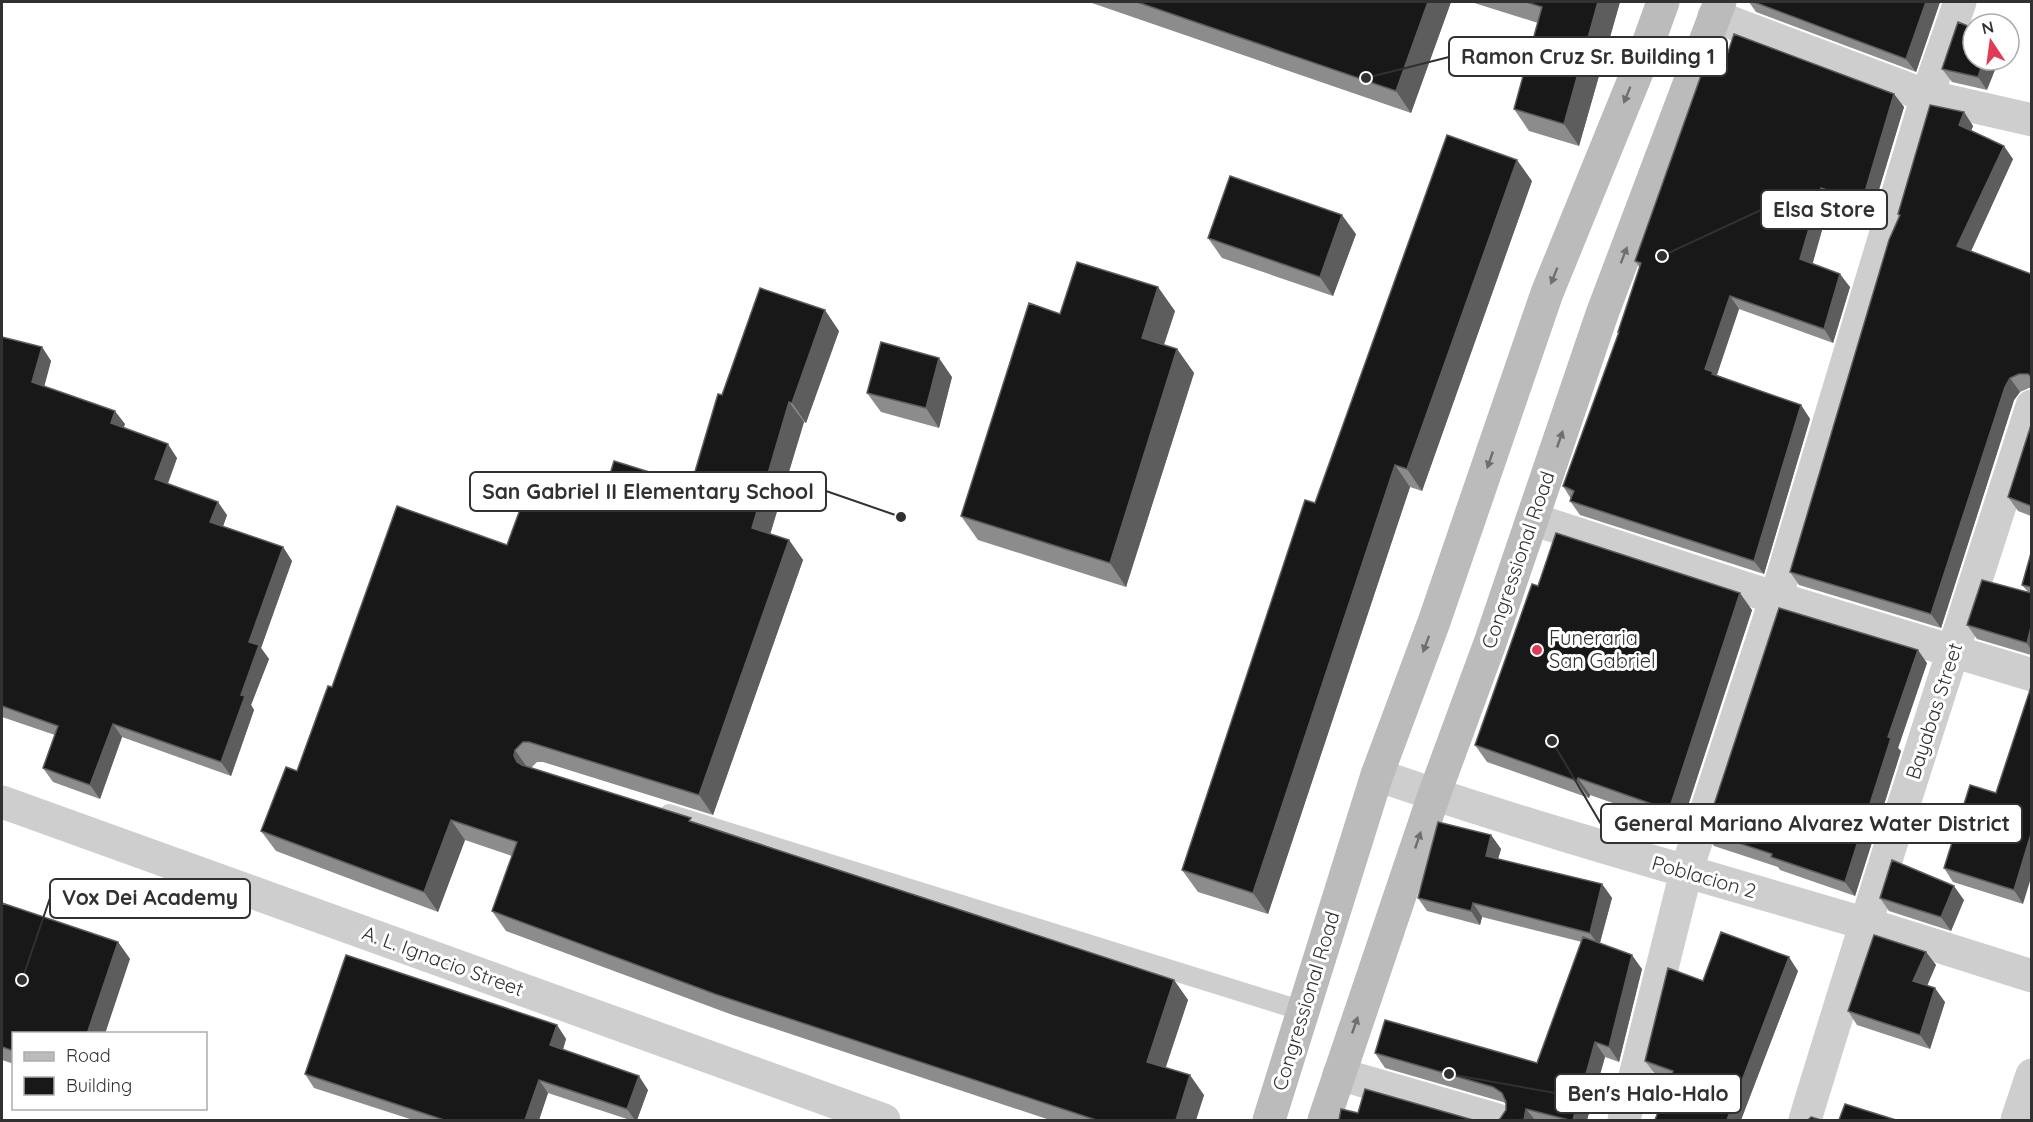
<svg xmlns="http://www.w3.org/2000/svg" width="2033" height="1122" font-family="Quicksand,sans-serif">
<style>
.lines{fill:none;stroke-linecap:round;stroke-linejoin:round}
.lane{stroke:#cecece;stroke-width:20}
.street{stroke:#cecece;stroke-width:33}
.secondary{stroke:#bbb;stroke-width:33}
.wall{fill:#8c8c8c}
.shaded-wall{fill:#5d5d5d}
.building{fill:#181818;stroke:#5d5d5d;stroke-width:1.5}
.oneway{fill:#6f6f6f}
.poi-dot{fill:#e23957;stroke:#fff;stroke-width:2}
.labels{text-anchor:middle;stroke-width:6;stroke-linejoin:round;paint-order:stroke}
.street-label{font-size:20px;fill:#313131;stroke:#fff}
.poi-label{font-size:20px;fill:#313131;stroke:#fff;text-anchor:start}
.leader{fill:none;stroke:#313131;stroke-width:2}
.callout-dot{fill:#313131;stroke:#fff;stroke-width:2}
.callout{fill:#fff;stroke:#313131;stroke-width:2}
.callout-label{font-size:21px;text-anchor:middle;font-weight:bold;fill:#313131}
</style>
<rect width="100%" height="100%" fill="#fff"/>
<g class="lines">
<path class="lane" d="M669 814 1303 1011"/>
<path class="street" d="M1714 16 1927 96 2032 120
M1532 519 1776 598 2032 675
M1377 775C1537 830 1701 875 1863 923 1919 940 1975 958 2032 976
M2 802 884 1120
M1339 1074 1498 1120
M1624 1120 1686 872 1776 598 1927 96 1960 2
M1805 1120C1877 881 1956 644 2032 406
M2017 1120 2032 1075"/>
<path class="secondary" d="M1269 1120 1377 775 1434 622 1547 293 1644 55 1663 2
M1324 1120 1434 795 1490 643 1602 314 1720 2"/>
</g>
<path class="wall" d="M1089 2H1451L1411 113Z
M1471 2H1620L1579 146 1529 131 1514 109 1538 23Z
M1749 2H1940L1916 72 1756 12Z
M1958 22 1987 90 1952 82 1942 69Z
M1726 58 1894 94 1904 107 1871 216 1830 202 1812 264 1850 287 1833 343 1739 309 1717 375 1801 405 1810 419 1764 574 1580 515 1570 501 1571 499 1563 486 1619 333 1618 332 1640 268 1635 261Z
M1964 112 1973 126 1971 131 2013 159 1971 251 2031 274V388H2029L2020 392 2014 400 1941 628 1799 585 1790 572 1899 216 1898 214Z
M1532 181 1422 491 1410 487 1268 914 1198 892 1182 870 1315 503Z
M1356 234 1333 296 1222 258 1208 238Z
M1175 311 1164 345 1177 349 1194 373 1126 587 978 540 961 516 1060 314Z
M839 331 806 423 804 422 770 534 789 540 803 560 713 815 543 762H537L531 768 1174 980 1188 1000 1165 1068 1204 1095 1196 1120H1050L730 1014 506 931 492 911 512 856 465 840 438 912 276 851 261 831 297 771 332 687 507 545 599 510 691 485 722 395Z
M2 337 42 347 51 361 44 386 125 424 124 427 177 458 168 484 227 515 223 526 283 547 292 561 261 648 269 659 251 705 254 710 231 776 122 737 100 799 53 782 43 768 55 735 2 717Z
M952 377 939 428 881 412 867 393Z
M2031 425V516L2018 511 2008 497Z
M2031 553V655L1977 639 1967 625 2028 592 2022 585Z
M1538 586 1752 610 1681 827 1590 795 1589 798 1487 762 1475 745Z
M1927 663 1898 748 1901 751 1855 896 1780 870 1778 867 1714 846 1705 832Z
M1970 785 2023 904 1953 882 1944 868Z
M1491 835 1501 849 1498 859 1602 884 1612 898 1600 943 1642 969 1619 1062 1605 1057 1587 1120H1498L1500 1119 1506 1110V1104L1503 1102 1385 1068 1375 1053 1537 1063 1582 942 1482 917 1480 925 1427 911 1418 898Z
M1880 898 1964 900 1951 931 1889 911Z
M2 903 118 942 130 959 14 1034V1064L2 1060Z
M1926 952 1936 965 1927 986 1945 1002 1930 1049 1857 1025 1848 1011Z
M1798 971 1741 1120H1655L1670 1080 1655 1074 1645 1061 1703 981Z
M557 1025 566 1039 563 1050 648 1090 637 1120H630L548 1093 539 1120H413L314 1088 305 1074Z"/>
<path class="shaded-wall" d="M1428 2H1451L1411 113 1396 91Z
M1598 2H1620L1579 146 1564 124Z
M1926 2H1940L1916 72 1906 59Z
M1984 60H1999L1987 90 1978 77Z
M1894 94 1904 107 1871 216 1862 202Z
M1964 112 1973 126 1968 138 1959 125Z
M2004 146 2013 159 1967 260 1957 246Z
M1517 160 1532 181 1422 491 1407 469Z
M1821 188 1830 202 1810 273 1800 259Z
M1342 215 1356 234 1333 296 1320 277Z
M1840 274 1850 287 1833 343 1824 329Z
M1158 287 1175 311 1158 362 1142 338Z
M1730 296 1739 309 1716 377 1705 369Z
M825 310 839 331 806 423 792 403Z
M42 347 51 361 42 395 32 382Z
M1177 349 1194 373 1126 587 1110 563Z
M939 358 952 377 939 428 926 408Z
M2010 378 2020 392 2014 400 1941 628 1931 614 2005 387Z
M789 402 804 422 766 548 752 528Z
M1801 405 1810 419 1764 574 1754 561Z
M115 411 125 424 120 436 111 423Z
M168 444 177 458 164 493 155 479Z
M1395 465 1410 487 1268 914 1253 893Z
M218 502 227 515 220 535 210 522Z
M789 540 803 560 713 815 699 795Z
M283 547 292 561 261 648 269 659 251 705 254 710 231 776 221 762 249 642Z
M1740 593 1752 610 1681 827 1669 810Z
M2031 627V650L2027 643Z
M1918 650 1927 663 1898 748 1901 751 1855 896 1845 882 1888 737Z
M113 724 122 737 100 799 90 785Z
M515 750 529 770 517 762 514 756Z
M1578 778 1590 795 1589 798 1577 781Z
M451 820 465 840 438 912 424 892Z
M2031 834V878L2023 904 2014 890Z
M1491 835 1501 849 1495 869 1486 856Z
M1602 884 1612 898 1599 946 1590 933Z
M1954 886 1964 900 1951 931 1941 917Z
M1473 903 1482 917 1480 925 1471 911Z
M118 942 130 959 105 1034H87Z
M1926 952 1936 965 1923 995 1913 981Z
M1632 955 1642 969 1619 1062 1609 1047Z
M1789 957 1798 971 1741 1120H1727Z
M1174 980 1188 1000 1161 1082 1147 1062Z
M1935 988 1945 1002 1930 1049 1920 1035Z
M557 1025 566 1039 560 1059 550 1045Z
M1595 1042 1605 1057 1587 1120H1573Z
M1190 1075 1204 1095 1196 1120H1176Z
M639 1076 648 1090 637 1120H635L627 1109Z
M539 1080 548 1093 539 1120H525Z
M1526 1109 1535 1120H1524Z"/>
<path class="building" d="M1137 2H1428L1396 91Z
M1526 2H1598L1564 124 1514 109 1542 7Z
M1754 2H1926L1906 59Z
M1958 22 1973 28V60H1984L1978 77 1942 69Z
M1734 34 1894 94 1862 202 1821 188 1800 259 1840 274 1824 329 1730 296 1705 369 1713 372 1712 374 1801 405 1754 561 1570 501 1574 491 1563 486 1619 332H1618L1641 263 1635 261 1709 53 1726 58Z
M1930 105 1964 112 1959 125 2004 146 1957 246 2031 274V377L2028 374H2019L2010 378 2005 387 1931 614 1790 572 1889 240 1900 215 1898 214Z
M1447 135 1517 160 1407 469 1395 465 1253 893 1182 870 1305 500 1315 503Z
M1230 176 1342 215 1320 277 1208 238Z
M1077 262 1158 287 1142 338 1177 349 1110 563 961 516 1029 303 1060 314Z
M760 288 825 310 792 403 789 402 752 528 789 540 699 795 529 742H523L515 750 514 756 517 762 522 765 691 818 689 821 1174 980 1147 1062 1190 1075 1176 1120H1096L715 994 492 911 517 842 451 820 424 892 261 831 286 767 297 771 328 686 332 687 397 506 507 545 529 485 599 510 614 461 691 485 718 394 722 395Z
M2 337 42 347 32 382 115 411 111 423 168 444 155 479 218 502 210 522 283 547 249 642 259 645 241 695 245 696 221 762 113 724 90 785 43 768 58 726 2 706Z
M881 342 939 358 926 408 867 393Z
M2031 425V506L2008 497Z
M1556 533 1740 593 1669 810 1578 778 1577 781 1475 745 1532 584 1538 586Z
M2031 553V587L2022 585Z
M1982 580 2031 593V627L2027 643 1967 625Z
M1779 608 1918 650 1888 737 1891 738 1845 882 1771 857 1772 854 1705 832Z
M2031 687V834L2014 890 1944 868 1970 785 1996 793Z
M1438 822 1491 835 1486 856 1602 884 1590 933 1473 903 1471 911 1418 898Z
M1892 860 1954 886 1941 917 1880 898Z
M2 903 118 942 87 1034H14V1051L2 1047Z
M1721 932 1789 957 1727 1120H1655L1673 1071 1645 1061 1668 968 1703 981Z
M1874 935 1926 952 1913 981 1935 988 1920 1035 1848 1011Z
M1583 937 1632 955 1609 1047 1595 1042 1573 1120H1569L1526 1109 1524 1120H1498L1500 1119 1506 1110V1102L1502 1093 1493 1087 1375 1053 1385 1020 1537 1063Z
M346 955 557 1025 550 1045 639 1076 627 1109 539 1080 525 1120H444L305 1074Z
M1365 1089 1473 1120H1339L1341 1109 1358 1113Z
M1845 1104 1896 1120H1839Z
M1811 1117 1821 1120H1808Z"/>
<defs><path id="oneway-solid" d="M-6-.8H1V-3.2L6.5 0L1 3.2V.8H-6Z" transform="scale(1.5)"/></defs>
<g class="oneway">
<use href="#oneway-solid" transform="translate(1627 95) rotate(112)"/>
<use href="#oneway-solid" transform="translate(1624 255) rotate(-69)"/>
<use href="#oneway-solid" transform="translate(1554 276) rotate(112)"/>
<use href="#oneway-solid" transform="translate(1560 439) rotate(-71)"/>
<use href="#oneway-solid" transform="translate(1490 460) rotate(109)"/>
<use href="#oneway-solid" transform="translate(1426 644) rotate(110)"/>
<use href="#oneway-solid" transform="translate(1418 840) rotate(-71)"/>
<use href="#oneway-solid" transform="translate(1355 1025) rotate(-71)"/>
</g>
<circle class="poi-dot" cx="1537" cy="650" r="6"/>
<g class="labels">
<g class="street-label">
<text transform="translate(1518 560) rotate(-71)" y="7">Congressional Road</text>
<text transform="translate(1934 711) rotate(-72)" y="7">Bayabas Street</text>
<text transform="translate(1704 877) rotate(16)" y="7">Poblacion 2</text>
<text transform="translate(443 961) rotate(20)" y="7">A. L. Ignacio Street</text>
<text transform="translate(1306 1001) rotate(-73)" y="7">Congressional Road</text>
</g>
<g class="poi-label">
<text x="1549" y="645">Funeraria<tspan x="1549" dy="23">San Gabriel</tspan></text>
</g>
</g>
<path class="leader" d="M1366 78L1449 57M1662 256L1761 210M901 517L826 491M1552 741L1601 824M22 980L50 898M1449 1074L1555 1093"/>
<g class="callout-dot">
<circle cx="1366" cy="78" r="6"/>
<circle cx="1662" cy="256" r="6"/>
<circle cx="901" cy="517" r="6"/>
<circle cx="1552" cy="741" r="6"/>
<circle cx="22" cy="980" r="6"/>
<circle cx="1449" cy="1074" r="6"/>
</g>
<g class="callout">
<rect x="1449" y="37" width="278" height="39" rx="6"/>
<rect x="1761" y="190" width="126" height="39" rx="6"/>
<rect x="470" y="472" width="356" height="39" rx="6"/>
<rect x="1601" y="804" width="421" height="39" rx="6"/>
<rect x="50" y="879" width="200" height="39" rx="6"/>
<rect x="1555" y="1074" width="186" height="39" rx="6"/>
</g>
<g class="callout-label">
<text x="1588" y="64">Ramon Cruz Sr. Building 1</text>
<text x="1824" y="217">Elsa Store</text>
<text x="648" y="499">San Gabriel II Elementary School</text>
<text x="1812" y="831">General Mariano Alvarez Water District</text>
<text x="150" y="905">Vox Dei Academy</text>
<text x="1648" y="1101">Ben's Halo-Halo</text>
</g>
<rect width="2033" height="1122" fill="none" stroke="#313131" stroke-width="6"/>
<rect x="12" y="1032" width="195" height="78" fill="#ffffff" stroke="#adadad" stroke-width="1.5"/>
<rect x="24" y="1052" width="30" height="9" fill="#bbbbbb" stroke="#adadad" stroke-width="1.5"/>
<text x="66" y="1062" font-size="18" fill="#313131">Road</text>
<rect x="24" y="1077" width="30" height="18" fill="#181818" stroke="#adadad" stroke-width="1.5"/>
<text x="66" y="1092" font-size="18" fill="#313131">Building</text>
<g transform="translate(1991 42) rotate(347)"><circle r="28" fill="#ffffff" stroke="#adadad" stroke-width="1.5"/>
<path d="M0-4.5L10 22L0 15L-10 22Z" fill="#e23957"/>
<text y="-9" font-size="16" font-weight="bold" text-anchor="middle" fill="#313131">N</text>
</g>
</svg>
